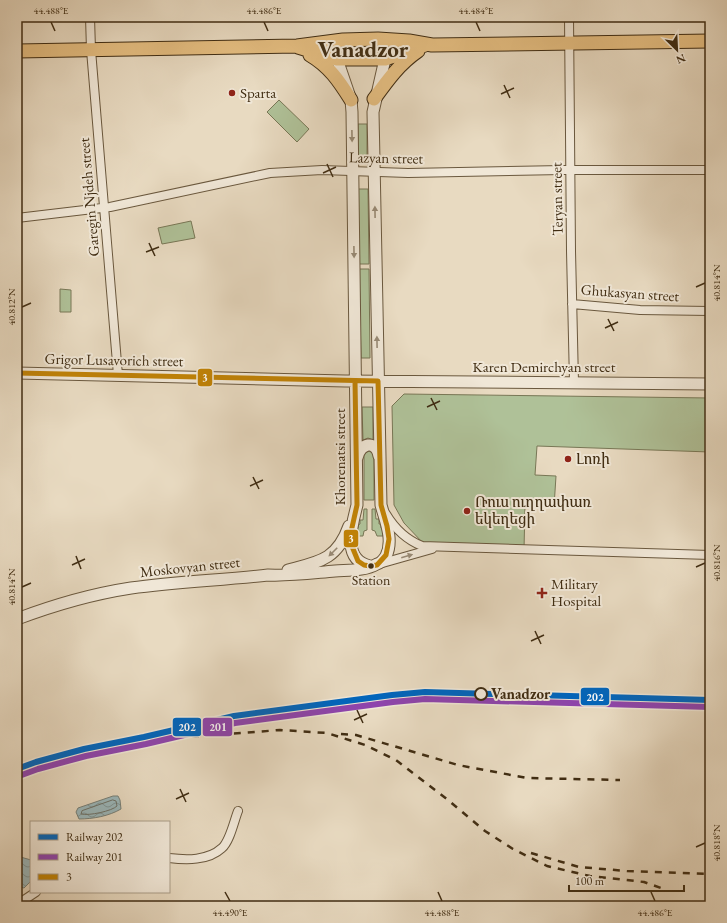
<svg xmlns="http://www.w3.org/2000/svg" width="727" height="923" font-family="'EB Garamond','Noto Serif Armenian',serif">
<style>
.green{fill:#afc198;stroke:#787756}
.water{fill:url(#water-waves);stroke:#778078}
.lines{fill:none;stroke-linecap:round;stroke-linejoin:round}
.shore{stroke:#6e7268;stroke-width:1}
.minor-casing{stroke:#6a583e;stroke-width:10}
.tertiary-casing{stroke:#6a583e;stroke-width:13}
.primary-casing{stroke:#402d13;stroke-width:15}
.minor{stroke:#f0e7d7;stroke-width:8}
.tertiary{stroke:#f0e7d7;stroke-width:11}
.primary{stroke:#e4bd80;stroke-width:13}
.rail{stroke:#402d13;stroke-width:2.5;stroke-dasharray:7 7;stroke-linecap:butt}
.bus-1-casing{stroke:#f0e7d7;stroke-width:8}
.bus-1{stroke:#c08206;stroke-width:5}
.rail-1-casing{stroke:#f0e7d7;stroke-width:9}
.rail-2-casing{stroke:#f0e7d7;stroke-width:9}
.rail-1{stroke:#0065bd;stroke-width:6}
.rail-2{stroke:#8e44ad;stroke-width:6}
.oneway{fill:#988a75}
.ticks{fill:none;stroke:#402d13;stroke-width:1.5}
.poi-dot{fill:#8f2418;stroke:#f0e7d7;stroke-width:1.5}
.bus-dot{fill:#402d13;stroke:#f0e7d7;stroke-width:1.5}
.stop-dot{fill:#f0e7d7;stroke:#402d13;stroke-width:2}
.labels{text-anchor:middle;stroke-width:4;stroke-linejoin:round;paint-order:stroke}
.bus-label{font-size:14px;fill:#402d13;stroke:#f0e7d7}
.poi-label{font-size:15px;fill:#402d13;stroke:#f0e7d7;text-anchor:start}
.street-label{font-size:15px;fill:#402d13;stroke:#f0e7d7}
.stop-label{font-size:15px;font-weight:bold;fill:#402d13;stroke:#f0e7d7;text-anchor:start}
.town-label{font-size:23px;font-weight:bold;fill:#402d13;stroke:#f0e7d7}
.line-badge{stroke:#f0e7d7;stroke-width:1.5}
.badge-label{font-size:11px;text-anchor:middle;font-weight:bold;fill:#fff}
.neatline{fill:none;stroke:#402d13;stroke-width:1.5}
.ticks-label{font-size:10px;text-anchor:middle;fill:#402d13}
</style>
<defs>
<pattern id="water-waves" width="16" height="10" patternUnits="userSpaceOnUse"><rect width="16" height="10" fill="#9bb8bc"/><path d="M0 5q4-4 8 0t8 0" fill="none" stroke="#809698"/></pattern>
</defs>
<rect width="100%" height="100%" fill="#e8dac1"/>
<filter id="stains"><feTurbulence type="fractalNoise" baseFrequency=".005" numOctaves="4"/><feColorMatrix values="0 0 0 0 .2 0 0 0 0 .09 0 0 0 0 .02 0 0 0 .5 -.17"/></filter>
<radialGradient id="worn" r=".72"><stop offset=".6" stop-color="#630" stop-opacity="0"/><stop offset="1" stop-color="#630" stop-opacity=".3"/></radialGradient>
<path class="green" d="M279 100 309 129 297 142 267 112Z
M358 124H367V156H358Z
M358 189H368L369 264H359Z
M191 221 195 238 162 244 158 228Z
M359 269H369L370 358H361Z
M60 289 71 290V312H60Z
M404 394 710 398V452L537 446 535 475 556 476 554 507 525 506 524 550 423 543 404 523 394 505 392 406Z
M362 407H373V440L368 438 363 440Z
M369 451 374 454V500H364V454Z
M364 509H367V530L364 531 363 536H357V528H358V525L360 524V520H363Z
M372 509H375L376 519H379V524H381V528H383V536H377L375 531 372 530Z"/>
<path class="water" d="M113 796H118L120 800 121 809C109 816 93 819 79 819L76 812 78 808Z
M17 856 31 860V881L24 888 17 886Z"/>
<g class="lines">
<path class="shore" d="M113 800 116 801 117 806C112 811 89 816 81 814L82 811Z"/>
<g class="minor-casing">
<path id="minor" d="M90 17 91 50 118 375
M569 17 571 251 574 382
M17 218 110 207 270 173 322 170 408 173 563 170H710
M572 304 640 310 710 311
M386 514C395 529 407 540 422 546L710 555
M379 564 432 549
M169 858C186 860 208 861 222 848 230 841 234 821 238 811
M17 902 24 900 36 892"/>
</g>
<g class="tertiary-casing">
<path id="tertiary" d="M337 59 351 100 352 112 357 505C352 525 341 560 370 566
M17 373 345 381 710 384
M357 458C360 443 376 439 379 456
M288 570C319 562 337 560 349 526
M17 619C54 605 92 594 131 588 176 582 222 580 268 575 290 576 312 573 335 571 349 570 365 571 377 564 381 563 384 559 386 556 394 540 385 520 381 505L373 112 385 59"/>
</g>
<g class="primary-casing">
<path id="primary" d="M298 47 337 59H385L425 45
M17 51 297 46 343 40 378 39 409 41 432 45 710 41
M310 55C329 66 339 81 351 100
M374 99C387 81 399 64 418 51"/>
</g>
<use href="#minor" class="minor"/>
<use href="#tertiary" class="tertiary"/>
<use href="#primary" class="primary"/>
<path class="rail" d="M341 734 356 735 458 765 527 778 620 780
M164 739 280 730 327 733 365 745 396 760 448 800 485 831 513 849 547 866 590 876 644 882 661 888
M531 853 579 867 627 871 710 874"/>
<g class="bus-1-casing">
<path id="bus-1" d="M17 373 378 381 381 505 387 526 389 539 386 555 377 565 370 566 364 565 358 561 351 544V532L357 505 355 381"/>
</g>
<use href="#bus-1" class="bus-1"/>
<g class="rail-1-casing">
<path id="rail-1" d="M17 769 36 762 84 749 144 737 234 716 392 695 425 692 710 700"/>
</g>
<g class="rail-2-casing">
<path id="rail-2" d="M19 776 38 769 86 756 146 744 235 723 393 702 425 699 710 707"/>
</g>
<use href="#rail-1" class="rail-1"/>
<use href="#rail-2" class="rail-2"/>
</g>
<defs><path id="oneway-solid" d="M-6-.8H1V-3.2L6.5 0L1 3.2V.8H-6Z"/></defs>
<g class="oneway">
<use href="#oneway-solid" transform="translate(352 136) rotate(89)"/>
<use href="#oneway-solid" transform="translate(375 212) rotate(-91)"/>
<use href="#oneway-solid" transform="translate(354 252) rotate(89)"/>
<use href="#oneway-solid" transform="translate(377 342) rotate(-91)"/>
<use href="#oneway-solid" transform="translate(333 552) rotate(135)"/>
<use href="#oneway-solid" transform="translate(407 556) rotate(-16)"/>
</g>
<path class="ticks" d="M51 22 55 31M264 22 268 31M476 22 480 31M504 85 510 98M501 94 514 88M327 164 333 177M323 173 336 167M149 243 155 256M146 252 159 247M696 287 705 283M22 307 31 303M608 319 614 331M605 328 618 322M431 398 437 410M427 407 440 401M253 477 259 489M250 486 263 480M76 556 81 569M72 565 85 559M696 567 705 563M22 587 31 583M535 631 541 644M531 641 544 635M357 710 363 723M354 720 367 714M180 789 186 802M176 799 189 793M696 847 705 843M225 892 230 901M438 892 442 901M651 892 655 901"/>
<g class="poi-dot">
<circle cx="232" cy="93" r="4"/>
<circle cx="568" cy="459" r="4"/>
<circle cx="467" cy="511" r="4"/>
<path d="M540 587h4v4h4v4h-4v4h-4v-4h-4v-4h4z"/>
</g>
<circle class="bus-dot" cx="371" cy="566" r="3.5"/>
<circle class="stop-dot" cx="481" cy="694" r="6"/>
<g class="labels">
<g class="bus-label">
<text x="371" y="585">Station</text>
</g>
<g class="poi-label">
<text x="240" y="98">Sparta</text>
<text x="576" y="464">Լոռի</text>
<text x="475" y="507">Ռուս ուղղափառ<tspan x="475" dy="17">եկեղեցի</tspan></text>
<text x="551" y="589">Military<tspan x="551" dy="17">Hospital</tspan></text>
</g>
<g class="street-label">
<text transform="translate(386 158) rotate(1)" y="5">Lazyan street</text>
<text transform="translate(89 197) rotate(-95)" y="5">Garegin Njdeh street</text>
<text transform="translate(557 199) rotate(-91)" y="5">Teryan street</text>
<text transform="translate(630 293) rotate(4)" y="5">Ghukasyan street</text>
<text transform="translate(114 360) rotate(1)" y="5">Grigor Lusavorich street</text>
<text x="544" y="372">Karen Demirchyan street</text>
<text transform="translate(340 457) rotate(-90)" y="5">Khorenatsi street</text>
<text transform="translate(190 567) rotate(-6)" y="5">Moskovyan street</text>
</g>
<g class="stop-label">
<text x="491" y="699">Vanadzor</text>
</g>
<g class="town-label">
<text x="363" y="57">Vanadzor</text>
</g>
</g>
<g class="line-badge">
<rect x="197" y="368" width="16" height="19" rx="4" fill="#c08206"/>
<rect x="343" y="529" width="16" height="19" rx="4" fill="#c08206"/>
<rect x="580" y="687" width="30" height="19" rx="4" fill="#0065bd"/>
<rect x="172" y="717" width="30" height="20" rx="4" fill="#0065bd"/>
<rect x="202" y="717" width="31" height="20" rx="4" fill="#8e44ad"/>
</g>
<g class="badge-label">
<text x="205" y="381">3</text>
<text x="351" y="542">3</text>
<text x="595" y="701">202</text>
<text x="187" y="731">202</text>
<text x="218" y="731">201</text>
</g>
<rect width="727" height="923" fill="none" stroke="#e8dac1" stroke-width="44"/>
<rect x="30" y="821" width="140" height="72" fill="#f0e7d7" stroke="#aa9d89"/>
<rect x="38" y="834" width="20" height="6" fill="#0065bd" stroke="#aa9d89"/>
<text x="66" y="841" font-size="12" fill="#402d13">Railway 202</text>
<rect x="38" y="854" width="20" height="6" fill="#8e44ad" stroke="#aa9d89"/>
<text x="66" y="861" font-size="12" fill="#402d13">Railway 201</text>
<rect x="38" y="874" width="20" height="6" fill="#c08206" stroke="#aa9d89"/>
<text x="66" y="881" font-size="12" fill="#402d13">3</text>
<g transform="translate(677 50) rotate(156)" stroke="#f0e7d7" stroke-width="3" paint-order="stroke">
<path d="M0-3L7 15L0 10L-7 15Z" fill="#402d13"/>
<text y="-6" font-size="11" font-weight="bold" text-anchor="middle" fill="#402d13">N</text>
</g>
<path d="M569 885v6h115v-6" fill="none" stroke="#402d13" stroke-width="2"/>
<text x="575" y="885" font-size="12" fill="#402d13" stroke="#f0e7d7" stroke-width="3" paint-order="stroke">100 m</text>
<rect x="22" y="22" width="683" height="879" class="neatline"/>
<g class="ticks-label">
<text x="51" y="14">44.488°E</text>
<text x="264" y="14">44.486°E</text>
<text x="476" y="14">44.484°E</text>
<text transform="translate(716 283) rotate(-90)" y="4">40.814°N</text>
<text transform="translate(11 307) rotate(-90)" y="4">40.812°N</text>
<text transform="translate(716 563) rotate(-90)" y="4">40.816°N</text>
<text transform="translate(11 587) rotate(-90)" y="4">40.814°N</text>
<text transform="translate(716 843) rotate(-90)" y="4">40.818°N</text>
<text x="230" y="916">44.490°E</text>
<text x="442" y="916">44.488°E</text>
<text x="655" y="916">44.486°E</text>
</g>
<rect width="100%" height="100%" filter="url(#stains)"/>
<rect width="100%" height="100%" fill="url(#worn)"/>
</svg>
